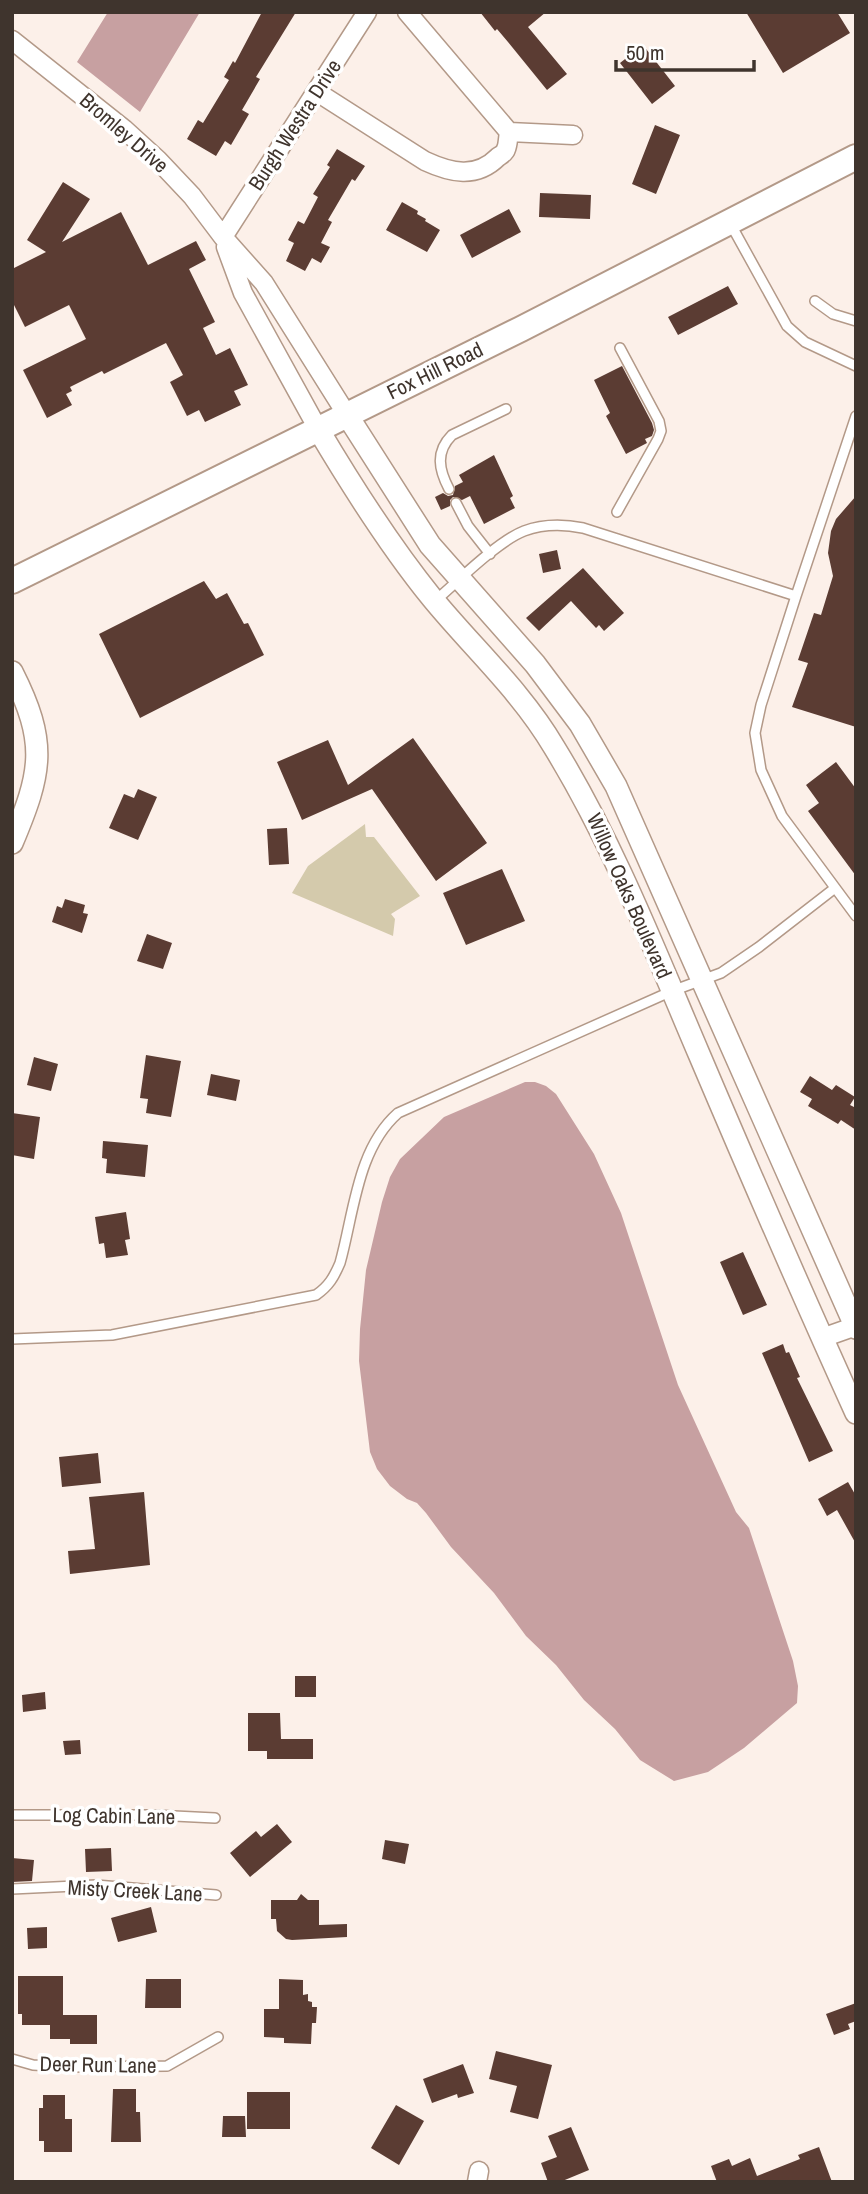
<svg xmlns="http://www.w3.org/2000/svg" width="868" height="2194" font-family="'Archivo Narrow',sans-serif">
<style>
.green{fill:#d4caac}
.water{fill:#c7a0a1}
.building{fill:#5b3c33}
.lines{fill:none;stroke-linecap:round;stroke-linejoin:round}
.service-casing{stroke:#b39988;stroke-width:12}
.minor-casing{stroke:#b39988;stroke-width:21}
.tertiary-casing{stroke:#b39988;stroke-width:24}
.secondary-casing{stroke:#b39988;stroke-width:28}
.service{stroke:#fff;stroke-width:9}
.minor{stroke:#fff;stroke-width:18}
.tertiary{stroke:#fff;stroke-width:21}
.secondary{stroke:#fff;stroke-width:24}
.labels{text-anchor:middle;stroke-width:7;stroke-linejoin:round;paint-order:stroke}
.street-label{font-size:21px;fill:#3f342d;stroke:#fff}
</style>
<rect width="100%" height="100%" fill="#fcf0e9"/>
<path class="green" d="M365 824 366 837H374L420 896 391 914 395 919 393 936 292 893 308 866Z"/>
<path class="water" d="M108 12H200L140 112 77 62Z
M525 1082H535L546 1086 556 1094 594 1154 621 1213 678 1385 736 1512 749 1528 793 1661 798 1686 797 1703 744 1748 708 1772 674 1781 640 1760 615 1729 584 1700 556 1665 526 1636 494 1593 451 1547 426 1513 417 1503 407 1499 390 1486 377 1469 370 1452 359 1361 360 1329 366 1270 382 1202 390 1177 400 1159 444 1117Z"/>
<path class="building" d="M262 12H296L256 77 260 79 242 110 249 114 231 145 225 141 216 156 187 139 198 120 203 123 229 80 224 77 233 61 235 63Z
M480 12H546L528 27 567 74 547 90 508 42 497 29 495 31Z
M746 12H837L850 33 783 73Z
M643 45 675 86 652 104 620 63Z
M655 125 680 135 656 194 632 184Z
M337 149 365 166 355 181 352 179 328 220 332 222 321 243 330 247 321 263 312 258 305 271 286 261 294 243 288 240 298 221 304 224 318 197 313 194 330 167 327 165Z
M63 182 90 199 62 242 121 212 148 265 196 241 206 260 189 269 215 322 203 328 216 355 230 348 248 385 234 391 241 405 205 422 199 410 187 416 170 382 183 375 166 343 104 374 102 371 70 387 72 391 66 394 72 405 47 418 23 370 86 339 69 305 25 327 12 301V269L46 252 27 240Z
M540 193 591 195 590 219 539 217Z
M402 202 418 211 417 214 426 219 425 221 440 230 427 252 386 230Z
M509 209 521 232 472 258 460 235Z
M728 286 738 304 678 335 668 317Z
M622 366 652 423 654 430 652 436 645 439 647 443 626 454 606 416 610 413 594 380Z
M494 455 513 496 510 498 515 508 484 524 470 496 462 500 453 497 450 500V506L441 510 435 497 443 493 448 496 453 495 455 486 463 482 459 475Z
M856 496V727L792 707 808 663 798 660 814 613 821 615 833 576 828 553 831 531 836 519Z
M557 550 561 569 543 573 539 554Z
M583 568 624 613 604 631 599 625 596 628 571 601 539 631 526 618Z
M204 581 216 599 227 593 244 624 248 623 264 655 140 718 99 634Z
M413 738 487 843 436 881 372 789 302 820 277 762 328 740 348 785Z
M836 762 856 789V876L808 811 819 803 806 785Z
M138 789 157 797 138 840 109 828 124 794 134 798Z
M287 828 289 864 269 865 267 829Z
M502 869 525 921 466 945 443 893Z
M65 899 85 905 83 913 88 914 82 933 52 922 57 906 62 908Z
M147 934 172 943 163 969 137 961Z
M146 1055 181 1061 171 1117 146 1113 148 1099 140 1098Z
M34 1057 58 1064 51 1091 27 1085Z
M211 1074 240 1080 236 1101 207 1095Z
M810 1076 832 1090 836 1085 855 1097 850 1105 856 1108V1130L841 1120 838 1124 808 1106 812 1099 800 1092Z
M12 1113 40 1117 34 1159 12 1155Z
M103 1141 148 1145 145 1177 106 1173 107 1159 102 1158Z
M126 1212 130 1239 125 1240 128 1255 106 1258 104 1243 99 1244 95 1217Z
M743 1252 767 1305 743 1315 720 1262Z
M783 1344 786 1353 789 1352 800 1377 797 1378 833 1451 809 1462 762 1353Z
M98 1453 101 1483 62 1487 59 1457Z
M848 1482 856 1496V1544L837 1510 827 1516 818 1499Z
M144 1492 150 1565 70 1574 68 1551 95 1549 89 1497Z
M295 1676H316V1697H295Z
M45 1692 46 1709 23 1712 22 1695Z
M248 1713H280L281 1739H313V1759H267V1751H248Z
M80 1740 81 1754 65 1755 63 1741Z
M277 1824 292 1842 250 1877 230 1853 256 1831 261 1837Z
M385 1840 409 1844 405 1864 382 1859Z
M111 1848 112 1871 86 1872 85 1849Z
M12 1858 34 1860 32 1881 12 1882Z
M301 1894 308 1900H319V1925L347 1924V1937L292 1940 286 1939 277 1931 276 1919H271V1900H297Z
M151 1907 157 1932 118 1942 111 1918Z
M47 1927V1948L28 1949 27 1928Z
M18 1976H63V2015H97V2044H70V2039H50V2025H22V2014H18Z
M146 1979H181V2008H145Z
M279 1979 303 1980V1995L308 1994V2001L312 2002V2007H317L316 2023H312L311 2044 284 2043V2038L264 2037V2009H279Z
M856 2003V2021L848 2024 850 2029 834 2035 826 2014Z
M496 2051 552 2065 538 2119 510 2112 517 2086 489 2079Z
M463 2064 474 2093 458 2098 457 2094 432 2103 423 2079Z
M113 2089H136V2112H140L141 2142H111Z
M247 2092H290V2129H247Z
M43 2095H65V2119H72V2152H44V2141H39V2108H43Z
M396 2105 424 2121 399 2165 371 2148Z
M223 2116H245L246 2137H222Z
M571 2127 589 2170 560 2182H548L541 2163 557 2157 548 2136Z
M819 2147 832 2182H717L711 2166 729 2159 732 2166 750 2158 757 2176 800 2159 798 2155Z"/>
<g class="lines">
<g class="service-casing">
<path id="service" d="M730 223 787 326 805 342 856 366
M815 301 833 314 856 321
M856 416 796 596 761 705 755 733 761 770 782 816 856 916
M449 489C439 470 435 452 452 435L506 409
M456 503 468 526 490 554
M617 512 658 439 661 431 659 421 620 348
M435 601C457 582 498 541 524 531 543 524 563 524 583 528L796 596
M12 1339 112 1335 316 1295C329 1286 334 1277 340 1263 354 1213 357 1149 398 1113L672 991 721 973 759 947 835 888
M12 1815H154L215 1818
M12 1889 96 1885 216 1895
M12 2059 33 2065 69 2067 167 2066 218 2037"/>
</g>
<g class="minor-casing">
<path id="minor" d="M12 40 124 129 158 160 192 196 223 237 264 283 347 415
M317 92 425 161C451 173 476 179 498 157 501 155 505 153 506 149 508 145 508 137 509 132L407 12
M509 132 573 135
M223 237 367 12
M226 247 243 293 318 429
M822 1338 856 1326
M477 2182 479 2171"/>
</g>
<g class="tertiary-casing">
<path id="tertiary" d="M347 415 430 545 535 664 580 724 616 786 856 1328
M318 429C353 488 389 545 432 598 473 648 521 691 554 747 613 843 655 951 699 1054 750 1174 802 1294 856 1413
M12 672C48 743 42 772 12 843"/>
</g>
<g class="secondary-casing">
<path id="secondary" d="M12 581 521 329 856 157"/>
</g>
<use href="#service" class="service"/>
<use href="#minor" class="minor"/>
<use href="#tertiary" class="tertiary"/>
<use href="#secondary" class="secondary"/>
</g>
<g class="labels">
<g class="street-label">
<text transform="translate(295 125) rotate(-57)" y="7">Burgh Westra Drive</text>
<text transform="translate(124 133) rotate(41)" y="7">Bromley Drive</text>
<text transform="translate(435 371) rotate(-26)" y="7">Fox Hill Road</text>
<text transform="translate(629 896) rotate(66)" y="7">Willow Oaks Boulevard</text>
<text transform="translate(114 1816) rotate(1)" y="7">Log Cabin Lane</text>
<text transform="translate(135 1891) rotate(3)" y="7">Misty Creek Lane</text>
<text transform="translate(98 2065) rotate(1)" y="7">Deer Run Lane</text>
</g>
</g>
<rect width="868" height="2194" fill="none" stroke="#3f342d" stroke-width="28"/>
<path d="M616 60v10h138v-10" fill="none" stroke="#3f342d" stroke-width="3.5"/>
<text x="626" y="60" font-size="21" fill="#3f342d" stroke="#ffffff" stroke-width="5" paint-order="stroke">50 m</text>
</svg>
